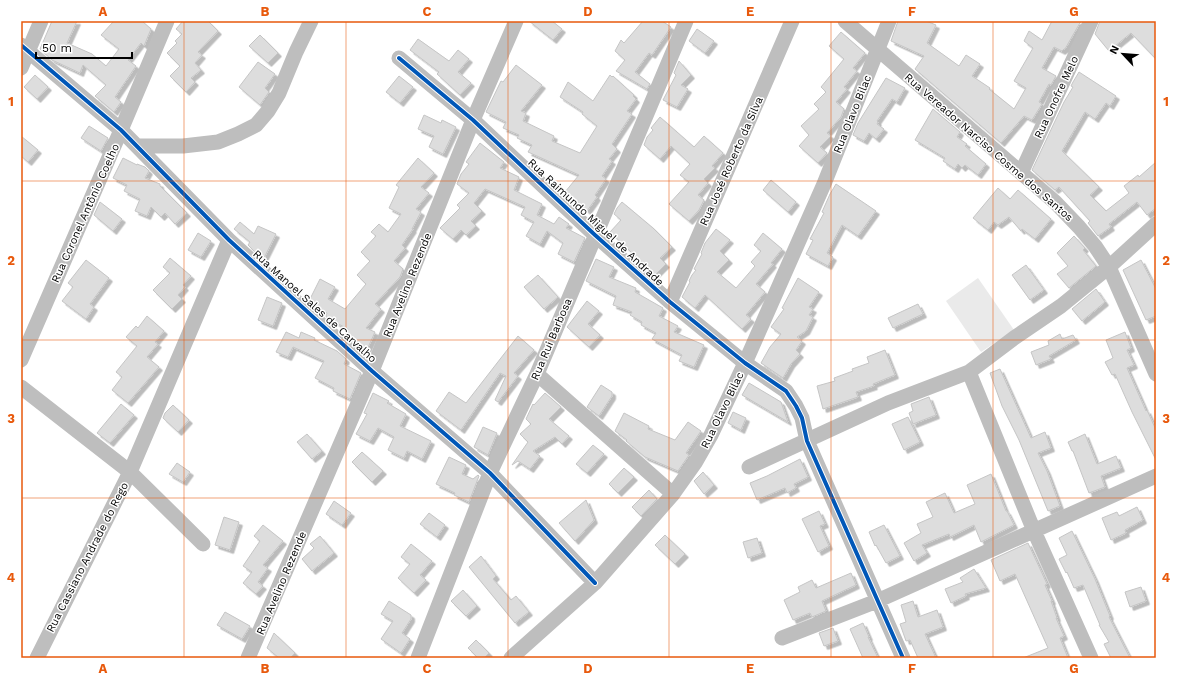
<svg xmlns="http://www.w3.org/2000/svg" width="1177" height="679" font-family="'Work Sans',sans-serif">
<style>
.green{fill:#eaeaea}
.building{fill:#ddd;stroke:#c5c5c5;filter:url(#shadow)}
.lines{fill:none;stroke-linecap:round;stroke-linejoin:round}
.minor{stroke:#bebebe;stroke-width:15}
.cycleway-casing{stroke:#fff;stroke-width:6}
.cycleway{stroke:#0057b8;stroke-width:4}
.grid{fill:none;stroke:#e8590c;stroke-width:1;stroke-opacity:0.55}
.labels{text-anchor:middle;stroke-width:3;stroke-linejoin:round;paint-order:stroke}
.street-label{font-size:11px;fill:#000;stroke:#fff}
.neatline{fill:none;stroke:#e8590c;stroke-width:1.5}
.grid-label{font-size:13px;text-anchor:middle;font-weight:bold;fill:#e8590c}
</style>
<defs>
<filter id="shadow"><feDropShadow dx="3.5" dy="3.5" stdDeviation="0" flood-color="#0004"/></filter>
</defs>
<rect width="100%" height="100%" fill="#fff"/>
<path class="green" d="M978 278 1014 330 981 352 946 301Z"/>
<path class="building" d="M52 21H77L67 43 92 54 106 66 119 49 101 35 114 21H142L151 29 144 46 141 43 128 60 136 66 115 97 121 102 114 112 95 96 106 85 83 65 80 73 52 60 40 49Z
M183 21H208L218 31 198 52 202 55 195 63 201 70 191 78 195 82 186 92 170 76 180 66 167 53 177 43 175 41 182 34 176 29Z
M529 21H552L562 29 553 40Z
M643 21H662L671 27 652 55 649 53 635 72 650 84 647 89 616 71 625 60 615 51 621 40 624 43Z
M898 21H926L936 25 927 43 959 66 966 55 980 64 972 76 990 88 989 89 1014 109 1026 88 1014 81 1033 48 1024 41 1029 31 1042 40 1052 21H1081L1065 49H1064L1062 51 1054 47 1042 68 1056 76 1051 85 1049 84 1039 102 1042 104 1032 120 1024 116 1001 143 915 69 924 56 891 41Z
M1100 21H1156V59L1131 33 1109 51 1095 34Z
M697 29 714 41 705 53 689 41Z
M841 32 865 53 853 68 857 71 844 87 847 89 836 102 844 109 841 117 827 133 831 136 820 147 827 153 818 163 799 146 809 135 801 126 819 109 814 104 826 92 821 87 844 59 829 46Z
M260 35 278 53 268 63 249 46Z
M418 39 449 61 458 50 469 59 458 72 471 83 460 95 437 74 439 72 410 50Z
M679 61 691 75 681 85 688 89 677 107 663 100 676 75 674 73Z
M258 62 275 74 265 88 269 92 260 105 239 87Z
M516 65 542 85 521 111 526 113 523 121 554 136 552 141 580 153 597 126 582 114 583 112 560 97 568 82 593 101 610 75 612 77 613 76 634 95 633 96 636 99 627 111 632 114 612 144 617 149 609 159 612 161 602 176 606 179 595 195 597 197 587 211 565 192 579 175 528 152 532 145 517 138 519 135 503 128 506 122 486 112 501 81 503 82Z
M1079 72 1116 96 1110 106 1106 103 1095 119 1085 112 1062 151 1099 187 1090 195 1106 211 1129 193 1124 186 1138 175 1139 177 1156 162V208L1147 215 1137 202 1109 224 1111 227 1098 236 1088 223 1090 221 1059 187 1055 190 1032 170 1064 102 1073 87 1071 86 1073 82Z
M35 75 48 87 37 99 24 87Z
M399 76 413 87 400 103 386 92Z
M886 78 905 88 897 102 892 99 877 121 878 122 877 124 884 129 876 139 869 133 864 141 853 135 858 123Z
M933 109 960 132 957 137 967 144 965 146 986 164 978 175 965 165 962 168 958 164 955 169 943 161 945 158 915 140Z
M424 115 441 123 442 120 456 127 443 154 429 147 434 136 418 129Z
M660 117 694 147 704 136 723 153 712 166 715 168 704 179 708 183 698 195 704 200 699 210 689 221 669 204 689 182 680 175 690 164 671 146 660 159 644 145 647 137 653 130 651 128Z
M89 126 108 138 101 151 81 138Z
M21 136 38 150 28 162 21 156Z
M480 143 504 162 500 168 519 177 514 190 542 204 537 215 554 224 559 217 569 224 566 228 585 238 574 262 558 254 563 243 547 231 540 244 526 236 534 222 521 215 525 207 485 189 474 203 482 211 471 221 476 226 466 235 461 230 453 239 440 228 460 208 457 205 469 193 457 184 461 174 469 164 466 162Z
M123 158 137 165V164L145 167 149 171 145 178 160 184V186L187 213 175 224 165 213 161 217 151 207 147 216 135 211 140 199 124 191 127 185 113 178Z
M418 158 434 173 421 187 429 193 416 209 421 212 412 229H413L402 245 405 248 394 261 403 269 400 277 375 304 381 309 366 328 375 332 366 352 345 334 348 329 327 318 326 316 327 313 315 306 309 301 320 279 335 287 328 299 345 309 366 284 357 275 370 261 361 252 376 236 371 232 379 224 388 232 401 214 389 208 399 187 396 185Z
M771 180 796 202 788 212 763 190Z
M836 184 876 211 858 236 842 225 827 253 833 257 828 266 806 254 813 240 810 239 824 213 822 212 830 194Z
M998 188 1010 199 1018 190 1051 219 1035 239 1022 229 1021 231 1009 217 998 225 994 222 988 230 973 218Z
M100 202 122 219 113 231 94 215Z
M622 202 653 228 672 247 660 258 666 264 655 275 610 232 621 220 614 214 617 208Z
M240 222 254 234 258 226 276 234 264 258 258 255 248 245 250 242 234 229Z
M716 229 730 240 720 251 729 260 717 272 736 288 755 266 751 262 761 251 754 245 763 233 782 249 771 263 773 264 756 284 765 292 746 315 751 319 742 329 705 295 695 308 682 297 690 282 689 281 692 275 696 270 694 269 702 254 701 253 705 243Z
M198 233 211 241 201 257 188 250Z
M1074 236 1085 248 1083 250 1096 266 1069 288 1057 274 1068 266 1057 253Z
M170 258 191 276 183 285 185 287 178 295 182 299 172 309 153 290 170 273 163 267Z
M596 259 614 267 609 277 636 288 635 292 663 308 659 316 678 326 674 332 704 345 694 367 679 361 682 355 652 339 656 333 641 325 642 322 630 315 632 312 613 305 616 296 586 281Z
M86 260 109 278 90 304 94 307 86 319 62 301 73 287 68 283Z
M1141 260 1156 289V316L1146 320 1123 270Z
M1026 265 1044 290 1030 300 1012 275Z
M538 275 558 297 544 309 524 287Z
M798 278 819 292 809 307 813 309 809 315 813 317 806 331 797 337 802 341 796 350 800 354 791 364 783 378 761 363 770 347 781 334 771 327 784 309 782 308Z
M1096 289 1105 302 1082 321 1072 309Z
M267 297 282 303 273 326 258 320Z
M587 301 599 311 588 324 600 335 589 347 567 327Z
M918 304 923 314 893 328 888 318Z
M147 316 164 331 155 342 158 344 147 357 159 367 128 403 112 390 122 377 116 372 137 346 126 337 136 326 138 328Z
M286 332 299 338 301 332 315 338 314 340 337 351 346 359 344 364 361 373 350 399 333 391 334 388 315 378 324 361 293 347 288 357 276 352Z
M1125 332 1131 348 1127 350 1134 365 1127 368 1146 411 1147 410 1156 430V460L1132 412 1115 374 1112 375 1105 362 1113 358 1106 340Z
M1060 334 1062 339 1073 335 1076 340 1049 356 1051 359 1036 365 1031 352 1049 345 1048 341Z
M518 336 534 350 514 373 518 376 498 402 495 400 506 376 500 373 461 430 436 411 449 392 466 403Z
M885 350 895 375 873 384 874 386 856 392 858 397 823 409 817 386 835 381 834 378 853 371 852 369 869 363 867 357Z
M1000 369 1031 438 1045 432 1051 448 1038 453 1047 471 1060 506 1048 511 1019 440 1002 406 990 373Z
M749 383 781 402 788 422 742 395Z
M601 385 612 392V396L599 416 587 407Z
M373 393 389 401 387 403 406 414 400 426 431 441 422 459 407 451 404 458 388 450 394 437 378 428 370 441 356 434 367 414 364 413Z
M545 393 561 407 549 419 569 436 562 444 555 437 533 451 540 456 530 469 518 461 512 465 528 442 520 434 531 424 526 419 532 406 533 404 534 405Z
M929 397 936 415 913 424 909 413 913 411 911 404Z
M121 404 134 415 110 443 97 433Z
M173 405 189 420 178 432 163 418 165 413Z
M733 412 746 418 741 430 728 423Z
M624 413 649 426 648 429 675 440 688 422 701 431 686 453 689 455 678 471 645 457 626 441 627 440 615 431Z
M908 417 920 442 904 450 892 424Z
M483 427 497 433 488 455 474 447Z
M307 434 322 451 312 459 297 442Z
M1085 434 1097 464 1116 456 1121 468 1101 476 1105 487 1089 493 1073 451H1072L1068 442Z
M593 445 604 454 587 473 576 464Z
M362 452 383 471 372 482 352 462Z
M449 457 466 465 462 474 473 479 478 475 479 476 469 502 454 495 455 493 436 484Z
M800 459 808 477 794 484 796 488 787 493 785 488 757 500 750 483 767 476Z
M177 463 190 472 183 482 169 474Z
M624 468 634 477 618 493 609 484Z
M703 472 714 485 704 494 694 481Z
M991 474 1006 511H1007L1014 525 981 542 974 525 950 537 949 534 922 545 927 553 914 561 904 543 921 533 917 524 933 517 926 502 945 493 954 513 975 504 967 485Z
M649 490 657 499 641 516 632 507Z
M586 500 594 520 575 541 559 523Z
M334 501 351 513 342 525 326 514Z
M1137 507 1143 520 1125 530 1126 533 1111 540 1102 518 1117 512 1119 516Z
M819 511 825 524 820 526 829 546 818 552 802 519Z
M429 513 445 525 437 537 420 524Z
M224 517 239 522 230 550 215 545Z
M263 525 283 541 263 565 268 568 258 582 263 586 256 594 243 583 252 572 243 566 260 541 254 536Z
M884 525 900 556 886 563 876 545 875 546 869 532Z
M1072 531 1095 579 1110 616 1109 617 1130 658H1111L1104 644 1109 642 1099 625H1100L1083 585 1074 588 1067 572 1066 573 1059 559 1067 555 1059 538Z
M665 535 685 554 675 564 655 545Z
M320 536 334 553 312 571 302 559 314 548 310 544Z
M757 538 762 553 748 558 743 542Z
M1028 543 1047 584 1045 585 1052 601H1051L1057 618H1056L1064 636 1060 638 1068 658H1023L1048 648 1015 574 1000 581 991 560Z
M411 544 432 561 420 575 426 580 414 593 398 578 410 564 401 557Z
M481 556 496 576 493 579 511 600 516 596 529 612 515 623 469 567Z
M974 569 986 588 965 594 966 596 951 603 945 589 963 582 960 578Z
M851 573 856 585 822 601 826 611 812 617 810 613 793 620 784 600 800 592 798 587 812 580 816 588Z
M1141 587 1146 601 1130 607 1125 592Z
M463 590 477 606 466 616 451 601Z
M389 601 411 615V619L402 633 410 639 401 653 381 639 393 621 381 614Z
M913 601 918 617 937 610 943 627 925 634 936 658H918L910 640 906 641 900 624 906 622 901 605Z
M225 612 250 626 242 639 217 625Z
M863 623 869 637H868L878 658H863L850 629Z
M833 628 838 641 824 646 819 633Z
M274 633 295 653 290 658H279L267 648Z
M476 640 489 653 484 658H478L468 648Z"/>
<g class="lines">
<path class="minor" d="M845 21 1055 202 1079 227 1095 246 1109 267 1156 374
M21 45 121 130 229 240 372 371 490 473 595 583
M399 58 473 120 595 235 670 302 745 363 786 391 796 406 802 418 807 441 903 658
M21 68 41 21
M138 146H183L218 142 238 134 256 125 268 111 279 93 296 52 311 21
M1021 173 1091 21
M670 302 792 21
M21 360 121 130 167 21
M969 372 1034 531 1091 658
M537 374 673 494
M21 387 130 472 37 658
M749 467 888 403 969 372 1014 338 1061 306 1109 267 1156 224
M203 544 130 472 229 240
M782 638 877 601 1156 476
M248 658 372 371 473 120 516 21
M418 658 490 473 537 374 686 21
M511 658 595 583 673 494 695 463 711 435 745 363 824 184 889 21"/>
<g class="cycleway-casing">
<path id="cycleway" d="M21 45 121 130 229 240 372 371 490 473 595 583
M399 58 473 120 595 235 670 302 745 363 786 391 796 406 802 418 807 441 903 658"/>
</g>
<use href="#cycleway" class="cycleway"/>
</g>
<path class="grid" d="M184 21V658M346 21V658M508 21V658M669 21V658M831 21V658M993 21V658M21 181H1156M21 340H1156M21 498H1156"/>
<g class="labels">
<g class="street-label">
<text transform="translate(1056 97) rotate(-65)" y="4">Rua Onofre Melo</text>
<text transform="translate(852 114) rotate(-68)" y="4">Rua Olavo Bilac</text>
<text transform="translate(989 147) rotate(41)" y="4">Rua Vereador Narciso Cosme dos Santos</text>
<text transform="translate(731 161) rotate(-66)" y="4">Rua José Roberto da Silva</text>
<text transform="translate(85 213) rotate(-66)" y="4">Rua Coronel Antônio Coelho</text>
<text transform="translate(596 222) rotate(43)" y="4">Rua Raimundo Miguel de Andrade</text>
<text transform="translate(407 285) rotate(-68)" y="4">Rua Avelino Rezende</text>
<text transform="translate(315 306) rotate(42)" y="4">Rua Manoel Sales de Carvalho</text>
<text transform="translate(551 339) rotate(-67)" y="4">Rua Rui Barbosa</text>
<text transform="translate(722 410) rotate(-64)" y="4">Rua Olavo Bilac</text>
<text transform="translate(87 557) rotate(-63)" y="4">Rua Cassiano Andrade do Rego</text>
<text transform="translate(281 583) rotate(-67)" y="4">Rua Avelino Rezende</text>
</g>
</g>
<rect width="1177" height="679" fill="none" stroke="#ffffff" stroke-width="44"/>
<g transform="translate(1123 54) rotate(296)" stroke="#ffffff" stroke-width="3" paint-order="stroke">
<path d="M0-3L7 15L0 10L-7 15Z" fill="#000000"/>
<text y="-6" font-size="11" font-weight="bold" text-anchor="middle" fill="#000000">N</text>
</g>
<path d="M36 52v6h96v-6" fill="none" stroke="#000000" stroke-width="2"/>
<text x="42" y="52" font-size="12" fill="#000000" stroke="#ffffff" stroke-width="3" paint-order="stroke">50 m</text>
<rect x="22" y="22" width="1133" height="635" class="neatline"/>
<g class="grid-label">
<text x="103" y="16">A</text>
<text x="265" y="16">B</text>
<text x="427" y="16">C</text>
<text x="588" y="16">D</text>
<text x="750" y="16">E</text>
<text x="912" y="16">F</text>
<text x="1074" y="16">G</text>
<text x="11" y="106">1</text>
<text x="1166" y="106">1</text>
<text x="11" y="265">2</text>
<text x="1166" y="265">2</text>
<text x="11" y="423">3</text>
<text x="1166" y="423">3</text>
<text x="11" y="582">4</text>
<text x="1166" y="582">4</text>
<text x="103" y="673">A</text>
<text x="265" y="673">B</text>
<text x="427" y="673">C</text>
<text x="588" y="673">D</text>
<text x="750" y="673">E</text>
<text x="912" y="673">F</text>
<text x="1074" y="673">G</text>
</g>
</svg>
